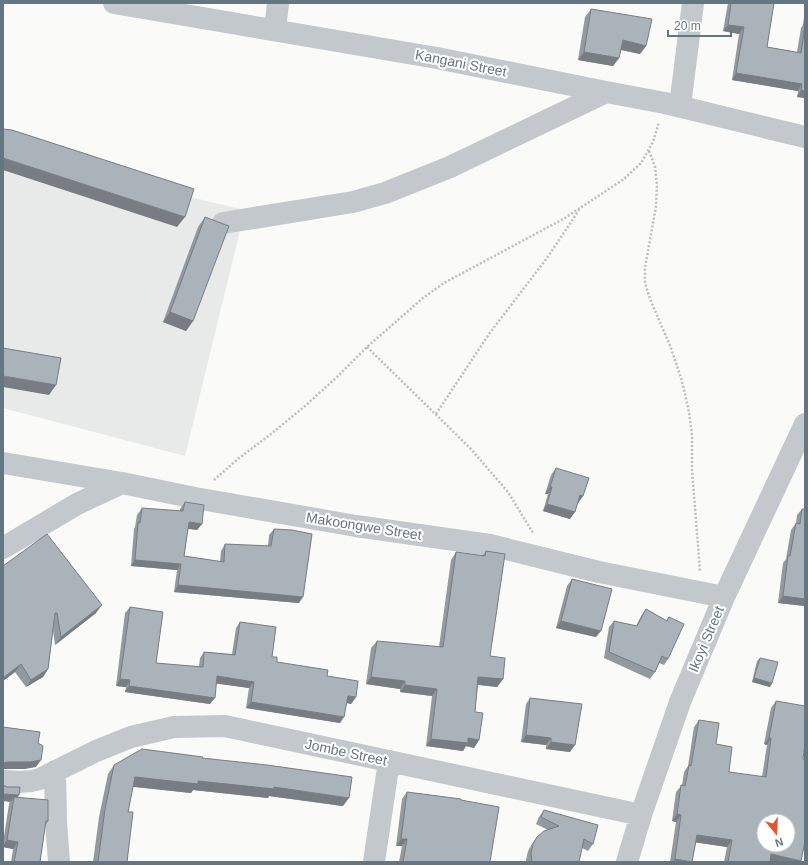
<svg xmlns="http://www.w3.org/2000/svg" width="808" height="865" font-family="Helvetica,sans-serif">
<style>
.built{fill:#e8e9e9}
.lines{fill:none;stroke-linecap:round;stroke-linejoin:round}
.path{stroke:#bbbfc2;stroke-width:2.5;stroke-dasharray:2 2;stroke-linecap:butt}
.minor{stroke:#c3c8cc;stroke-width:22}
.wall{fill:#929a9f}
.shaded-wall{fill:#777d82}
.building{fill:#aab3b9;stroke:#777d82;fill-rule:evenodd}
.labels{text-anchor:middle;stroke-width:4;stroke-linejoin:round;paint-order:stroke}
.street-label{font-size:14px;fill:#657683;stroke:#fff}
</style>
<rect width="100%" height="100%" fill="#fafaf8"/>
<path class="built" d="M3 153 245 210 185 456 3 408Z"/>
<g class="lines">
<path class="path" d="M649 151 655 167 657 185 656 206 645 268V283L650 299 671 348 682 381 689 412 692 435V470L700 571
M367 347 471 449 508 492 533 533
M436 414 489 334 547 258 579 210
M214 480 239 458 271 434 305 406 337 377 367 347 423 298 444 283 565 218 624 179 641 163 653 142 659 122"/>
<path class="minor" d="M114 3 437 58 606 92 665 103 805 137
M275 30 278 3
M680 106 693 3
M223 223 353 202 385 193 450 167 606 92
M3 463 122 483 195 498 356 526 490 545 599 572 724 597
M3 548 77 504 122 483
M55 771 56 822 59 862
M3 781C16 782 27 783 40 779L96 751 131 737 174 727 225 726 641 815
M374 862 389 761
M627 862 641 815 680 702 724 597 805 424"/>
</g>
<path class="wall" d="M728 3H774L767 47 797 52 801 28 803 25 805 9V98L797 97 798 91 732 80 739 34 723 31Z
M591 9 646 46 640 54 621 50 619 58 613 66 578 60 585 17Z
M205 217 193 321 186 331 163 322 198 227Z
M556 468 583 496 578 503 570 519 543 511 548 494H545L551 475Z
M185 502 202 524 197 530 188 529 184 556 220 562 221 551 225 544 268 546 269 535 274 529 299 603 174 592 177 570 131 566 134 529 135 527 137 515 142 508 180 511V509Z
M802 509H805V606L778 603 783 563 786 559 791 530 796 523 797 515Z
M486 551 490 656 503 679 497 687 478 685 475 712 479 740 474 748 466 746 463 751 426 746 432 696 400 692V689L366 684 371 648 377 641 439 647 451 560 456 552 482 556Z
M3 566 96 613 55 645 53 630 48 669 43 677 26 687 15 672 3 681Z
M572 579 596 637 556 628 567 586Z
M130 607 156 663 199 667 200 658 204 652 232 654 236 628 240 622 277 662 327 676 356 697 351 704 347 703 340 723 246 708 249 688 216 683 210 704 125 692 126 687 116 686 125 613Z
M646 609 666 621 669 617 668 659 664 665 659 663 655 672 650 679 604 658 609 627 614 621 636 626 641 616Z
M760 658 772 683 770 687 752 682 757 661Z
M530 698 570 752 546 749V745L521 742 526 704Z
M776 701 803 759 801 861 800 862H724L727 847 696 842 692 862H670L676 822 672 821 676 792 682 785 684 772 688 766 694 727 699 720 716 744 729 772 762 777 767 745 764 744 771 708Z
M202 758 343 806 269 796 268 798 193 790 191 793 133 787 128 812 127 862H93L99 817 108 774 114 765Z
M3 785 48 821 45 826 40 862H11L13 849 3 847V843L9 804 10 802Z
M407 792 461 800 490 862H399L402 846H396L402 799Z
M544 810 593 844 588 851 582 848 579 862H526V860L528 851 532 844 537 837 548 830 536 824 539 817Z"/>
<path class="shaded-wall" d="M728 25 744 27 739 34 723 31Z
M623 40 646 46 640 54 617 49Z
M584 52 619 58 613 66 578 60Z
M736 73 802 84 798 91 732 80Z
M801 90 805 91V98L797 97Z
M3 158 185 217 177 227 3 170Z
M170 312 193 321 186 331 163 322Z
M3 376 56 385 49 395 3 387Z
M550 487H552L548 494H545Z
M580 495 583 496 578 503 575 502Z
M547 504 575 512 570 519 543 511Z
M189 522 202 524 197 530 185 528Z
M135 560 181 564 177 570 131 566Z
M178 585 303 597 299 603 174 592Z
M783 596 805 599V606L778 603Z
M102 605 96 613 55 645 61 637Z
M561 621 601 631 596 637 556 628Z
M21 664 15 672 3 681V678Z
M48 669 43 677 26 687 31 680Z
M217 676 254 682 249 688 212 683Z
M371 677 405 681 400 689 366 684Z
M478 677 503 679 497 687 473 684Z
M754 678 772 683 770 687 752 682Z
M120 679 130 680 126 687 116 686Z
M405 685 437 689 432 696 400 692Z
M129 686 215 698 210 704 125 692Z
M348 696 356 697 351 704 343 702Z
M251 702 344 717 340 723 246 708Z
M526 735 551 738 546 745 521 742Z
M468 738 479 740 474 748 466 746 463 751 426 746 431 739Z
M769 738H771L767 745 764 744Z
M551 742 575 745 570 752 546 749Z
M41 760 36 767 25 769H3V763L8 762Z
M135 777 198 781 274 787 349 798 343 806 269 796 268 798 193 790 191 793 128 786Z
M3 794 19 795 14 802V797L10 802 3 801Z
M677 814 681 815 676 822 672 821Z
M697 835 732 840 727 847 692 842Z
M401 839H407L402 846H396Z
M7 840 18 842 13 849 3 847V846Z
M771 854 801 861 800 862H771L766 861Z
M675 859 691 862H672Z"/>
<path class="building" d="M731 3H774L767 47 801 53 805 26V91L801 90 802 84 736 73 744 27 728 25Z
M591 9 652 19 646 46 623 40 619 58 584 52Z
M3 129 12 130 194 189 185 217 3 158Z
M205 217 229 226 193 321 170 312Z
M3 348 61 358 56 385 3 376Z
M556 468 589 478 583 496 580 495 575 512 547 504 552 487H550Z
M185 502 204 505 202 524 189 522 184 556 224 562 225 544 271 546 274 529 292 530 312 534 303 597 178 585 181 564 135 560 138 523H140L142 508 183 511Z
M802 509H805V599L783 596 788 556H790L796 523 800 524Z
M47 534 102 605 61 637 57 613H55L48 669 31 680 21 664 3 678V566Z
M486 551 505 554 490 656 505 658 503 679 478 677 475 712 483 713 479 740 468 738V743L431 739 437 689 405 685V681L371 677 377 641 443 647 456 552 485 556Z
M572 579 612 589 601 631 561 621Z
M130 607 163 612 156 663 203 667 204 652 235 655 240 622 276 627 272 657H277V662L328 670 327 676 358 681 356 697 348 696 344 717 251 702 254 682 217 676 215 698 129 686 130 680 120 679Z
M646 609 667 621 669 617 684 624 668 659 662 656 655 672 609 652 614 621 637 626Z
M760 658 778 662 772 683 754 678Z
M530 698 582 704 575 745 551 742V738L526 735Z
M776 701 805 706V744L803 759H805V842L801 861 771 854 770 862H728L732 840 697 835 692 862 675 859 681 815 677 814 681 785 685 786 689 765 691 766 699 720 719 723 716 744 732 747 729 772 766 777 771 738H769ZM764 821H788V845H764Z
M3 727 40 732 38 743 43 746 41 760 30 762H8L3 763Z
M142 749 203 757 202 758 267 765 352 777 349 798 274 787V789L198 781V784L135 777 128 812H133L127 862H98L105 809 114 765Z
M3 785 7 787H20L19 795 3 794Z
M407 792 461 799V800L499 807 490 862H403L407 839H401Z
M14 797 48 800V821H46L40 862H14L18 842 7 840Z
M544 810 598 825 593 844 584 839 579 862H532L531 853 533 844 537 837 544 831 559 826 541 817Z"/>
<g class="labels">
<g class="street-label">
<text transform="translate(461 63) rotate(11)" y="5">Kangani Street</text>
<text transform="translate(364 526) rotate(9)" y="5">Makoongwe Street</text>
<text transform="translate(706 639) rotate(-67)" y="5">Ikoyi Street</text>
<text transform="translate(346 752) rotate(12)" y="5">Jombe Street</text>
</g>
</g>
<rect width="808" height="865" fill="none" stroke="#657683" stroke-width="8"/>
<g transform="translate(776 833) rotate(162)"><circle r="19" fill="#ffffff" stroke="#c1c8cd"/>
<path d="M0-3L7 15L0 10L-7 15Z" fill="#e4572e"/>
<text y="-6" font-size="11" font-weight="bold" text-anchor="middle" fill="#657683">N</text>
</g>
<path d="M668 30v6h63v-6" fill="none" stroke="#657683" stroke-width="2"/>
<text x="674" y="30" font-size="12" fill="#657683" stroke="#ffffff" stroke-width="3" paint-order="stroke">20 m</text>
</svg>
